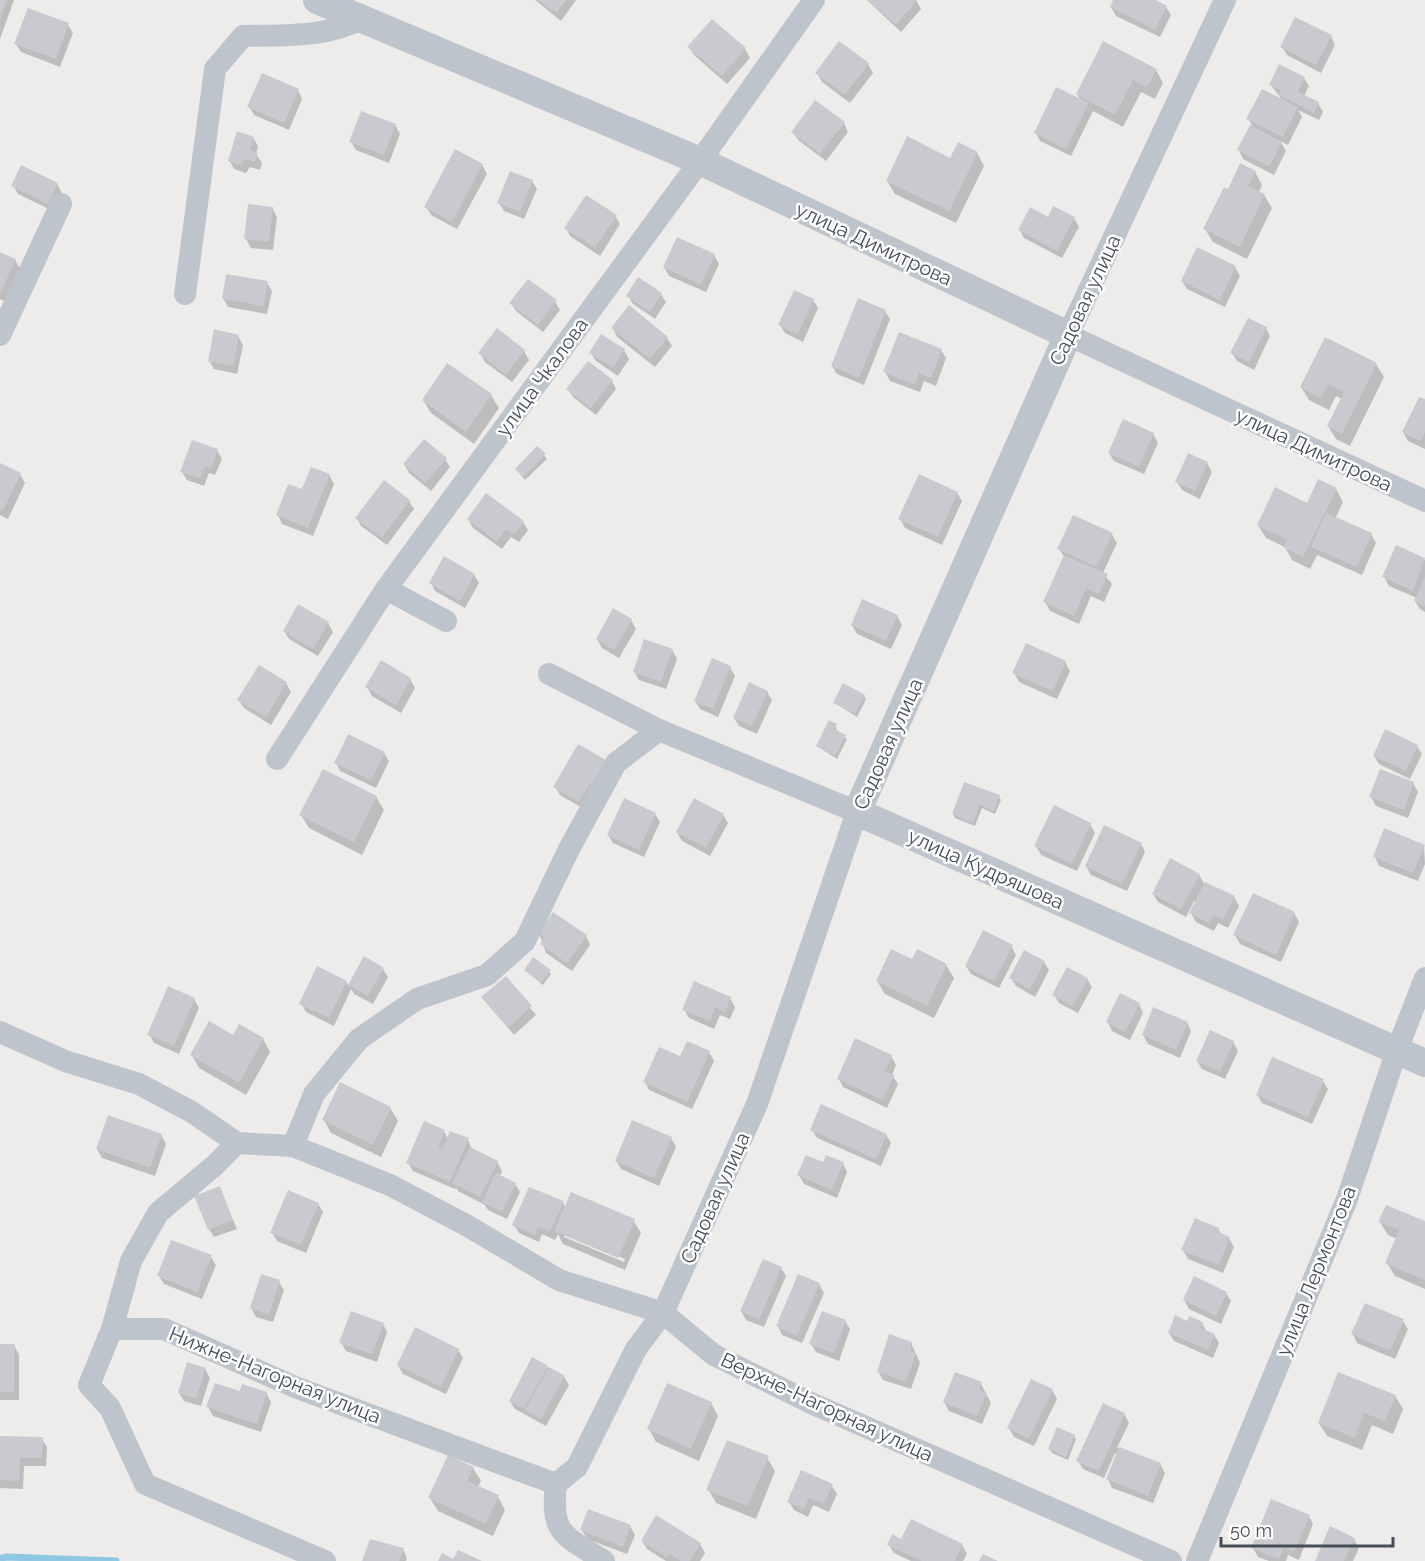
<svg xmlns="http://www.w3.org/2000/svg" width="1425" height="1561" font-family="Raleway,sans-serif">
<style>
.shadow{fill:#0003;fill-rule:evenodd}
.lines{fill:none;stroke-linecap:round;stroke-linejoin:round}
.stream{stroke:#8ec7e1;stroke-width:7}
.building{fill:#c9cad0}
.minor{stroke:#bec4cc;stroke-width:22}
.tertiary{stroke:#bec4cc;stroke-width:28}
.labels{text-anchor:middle;stroke-width:5;stroke-linejoin:round;paint-order:stroke}
.street-label{font-size:20px;fill:#464d56;stroke:#fff}
</style>
<rect width="100%" height="100%" fill="#eeeceb"/>
<path class="shadow" d="M0 0H14L0 39Z
M535 0H576L561 21Z
M867 0H916L921 9 901 32Z
M1115 0H1152L1166 7 1171 15 1160 37 1116 16 1111 7Z
M712 21 745 49 750 58 727 84 694 55 689 47Z
M68 25 73 33 60 67 21 52 16 44Z
M1331 36 1335 45 1321 73 1287 55 1282 47Z
M868 64 873 73 850 103 822 82 817 73Z
M1156 70 1163 83 1155 99 1141 92 1123 127 1093 111 1071 156 1040 141 1036 133 1081 101 1077 94Z
M1304 78 1309 86 1304 96 1318 103 1323 112 1319 120 1298 110 1302 117 1288 145 1280 141 1286 151 1274 175 1243 159 1239 150 1254 129 1248 118 1283 101 1271 85Z
M298 90 302 99 289 130 254 115 249 106Z
M844 123 848 132 826 161 798 140 793 132Z
M395 125 400 134 389 163 356 150 351 142Z
M253 138 258 146 256 154 262 163 260 170 250 167 246 173 234 169 230 161Z
M977 153 984 166 956 223 895 194 887 181Z
M482 165 487 174 457 229 431 215 426 207Z
M22 167 57 184 62 193 53 211 18 194 13 185Z
M1255 172 1262 185 1259 192 1264 195 1272 208 1247 259 1213 242 1205 229 1228 191Z
M532 181 537 189 524 219 504 211 499 203Z
M272 208 277 217 273 250 251 248 246 239Z
M615 216 620 224 600 256 570 236 566 228Z
M1074 218 1079 227 1062 258 1024 238 1020 230 1048 219Z
M0 253 15 260 20 269 5 301 0 299Z
M714 255 719 264 706 292 669 276 664 267Z
M1235 267 1240 276 1225 307 1187 289 1182 281Z
M267 283 272 291 267 314 228 307 223 298Z
M661 294 666 302 655 319 633 304 628 296Z
M813 300 818 308 803 342 785 333 780 325Z
M555 301 560 310 543 332 516 311 511 303Z
M885 311 890 319 864 385 837 374 832 366Z
M613 328 667 338 672 346 655 367 617 337Z
M1266 328 1270 336 1254 370 1237 361 1232 353Z
M498 331 524 351 529 360 512 382 485 362 480 353Z
M238 336 243 345 237 374 214 369 209 360Z
M602 336 624 350 629 359 618 376 596 361 591 353Z
M1325 339 1376 364 1384 377 1350 446 1336 439 1328 426 1342 399 1336 396 1329 410 1309 400 1301 387Z
M941 350 946 358 936 386 924 381 920 392 890 381 885 372Z
M448 365 491 395 499 408 474 444 431 413 423 400Z
M612 381 616 389 596 415 573 397 568 389Z
M1425 401V449L1408 441 1403 432Z
M1153 434 1158 443 1144 474 1114 461 1109 453Z
M537 448 547 459 525 480 517 470Z
M217 450 222 459 215 475 209 473 204 486 187 480 182 472Z
M445 459 450 467 431 491 409 473 404 464Z
M1207 463 1212 472 1200 499 1182 490 1177 482Z
M0 464 20 474 25 483 8 519 0 515Z
M329 475 334 484 313 536 282 524 278 515 303 491Z
M1336 489 1343 502 1335 519 1371 534 1376 543 1362 575 1317 555 1310 569 1292 560 1285 547 1266 538 1258 525Z
M957 493 962 501 942 545 905 528 900 519Z
M409 501 414 509 387 545 361 526 357 518Z
M468 519 523 522 528 530 519 542 511 537 502 549 473 528Z
M1112 535 1117 543 1103 573 1112 584 1104 602 1091 596 1079 624 1050 611 1045 602 1065 558 1059 549Z
M1396 547 1425 560V612L1420 609 1415 601 1417 598 1389 586 1384 577Z
M474 575 479 583 465 608 435 591 431 583Z
M897 616 902 625 891 649 857 634 852 625Z
M631 620 636 629 619 658 602 648 597 639Z
M328 623 333 632 318 656 289 639 284 631Z
M672 650 677 659 666 689 639 680 634 671Z
M381 662 410 679 415 688 401 713 372 696 367 687Z
M1065 662 1070 671 1057 699 1019 682 1014 673Z
M730 667 735 676 718 717 700 709 695 701Z
M286 683 291 692 271 725 244 708 239 700Z
M767 692 772 700 757 734 739 726 734 718Z
M864 696 866 699 857 717 835 703Z
M836 725 837 732 847 739 837 759 817 746Z
M578 746 604 796 584 809 560 795 555 787Z
M1417 746 1422 754 1410 779 1379 764 1374 756Z
M384 753 389 761 376 788 340 771 336 763Z
M1413 783 1418 792 1408 818 1376 806 1371 797Z
M376 797 384 810 362 855 309 828 301 815Z
M999 797 1001 800 995 814 982 808 975 826 955 818 953 814Z
M655 814 660 822 644 857 613 843 608 835Z
M723 815 728 823 710 856 682 841 677 832Z
M1090 824 1095 833 1077 871 1041 855 1036 846Z
M1141 844 1145 852 1127 891 1091 875 1086 866Z
M1424 846 1425 864 1418 881 1379 866 1375 857Z
M1199 875 1205 885 1234 897 1239 906 1228 928 1218 923 1214 931 1196 922 1191 913 1197 902 1194 901 1186 917 1158 902 1153 894Z
M1294 913 1299 922 1281 962 1240 944 1235 935Z
M539 933 586 936 590 945 572 971 546 953Z
M1011 946 1016 955 999 988 971 974 966 966Z
M364 958 383 969 388 977 373 1004 354 994 351 989 334 1026 306 1012 301 1003 346 982 349 986Z
M913 961 946 965 954 978 934 1018 885 994 877 981Z
M1044 962 1049 970 1035 997 1016 986 1011 978Z
M525 970 549 971 551 974 543 985Z
M506 978 536 1015 514 1035 483 998Z
M1087 979 1092 987 1078 1013 1059 1003 1054 995Z
M730 998 735 1007 730 1019 720 1015 714 1029 689 1018 684 1009Z
M194 999 199 1008 179 1054 154 1043 149 1034Z
M1139 1004 1143 1013 1130 1040 1112 1031 1108 1022Z
M1187 1023 1191 1031 1180 1058 1148 1044 1143 1035Z
M234 1037 263 1039 270 1052 246 1095 199 1068 192 1055Z
M1233 1042 1238 1051 1225 1079 1202 1069 1197 1061Z
M709 1052 714 1061 692 1109 649 1090 645 1082 681 1059Z
M891 1056 896 1065 892 1075 898 1084 887 1108 843 1087 839 1079Z
M1323 1081 1328 1089 1312 1124 1262 1103 1257 1094Z
M390 1108 398 1121 381 1157 331 1133 324 1120Z
M812 1130 886 1135 891 1143 881 1166 817 1138Z
M444 1131 448 1139 468 1140 472 1149 497 1162 502 1171 500 1176 515 1184 520 1192 507 1219 488 1210 485 1205 458 1191 456 1187 455 1189 413 1171 408 1163Z
M161 1135 166 1144 155 1176 102 1158 97 1149Z
M671 1138 676 1147 659 1186 621 1169 616 1160Z
M843 1163 847 1172 837 1198 804 1184 799 1175 824 1164Z
M219 1188 237 1229 214 1237 209 1229Z
M563 1202 565 1207 633 1220 641 1233 625 1270 563 1244 558 1234 555 1240 542 1234 539 1242 519 1233 514 1225ZM564 1233 625 1259 624 1262 564 1237Z
M318 1204 323 1212 306 1253 277 1241 272 1233Z
M1380 1222 1425 1223V1289L1395 1276 1387 1263 1397 1239 1388 1235Z
M1218 1229 1222 1235 1229 1238 1234 1247 1223 1273 1188 1259 1183 1250Z
M211 1257 216 1265 202 1299 164 1284 159 1276Z
M781 1268 786 1276 764 1327 746 1320 741 1311Z
M279 1282 284 1290 273 1322 256 1317 251 1308Z
M819 1284 824 1293 802 1343 782 1335 778 1326Z
M1226 1293 1231 1301 1221 1324 1189 1309 1184 1300Z
M845 1321 850 1329 839 1361 816 1352 811 1344Z
M1403 1321 1408 1329 1395 1359 1357 1343 1353 1334Z
M1188 1323H1202L1207 1332 1214 1335 1219 1343 1213 1358 1174 1341 1169 1333Z
M383 1324 387 1332 377 1362 346 1351 341 1342Z
M911 1343 920 1363 911 1389 883 1380 878 1371Z
M0 1346H14L19 1354V1400H0Z
M458 1350 463 1358 446 1394 403 1374 398 1365Z
M533 1359 564 1377 569 1385 546 1426 515 1409 510 1401Z
M205 1369 210 1378 201 1406 184 1401 179 1393Z
M981 1384 991 1403 982 1424 949 1411 944 1402Z
M1052 1390 1057 1399 1034 1446 1014 1437 1009 1428Z
M241 1393H266L271 1402 261 1432 213 1416 208 1407Z
M1395 1396 1403 1409 1393 1434 1372 1425 1362 1450 1327 1436 1319 1423Z
M711 1403 718 1416 699 1461 656 1442 649 1429Z
M1124 1414 1129 1423 1117 1448 1160 1464 1165 1473 1153 1503 1112 1488 1108 1479 1117 1454 1115 1453 1104 1478 1083 1469 1078 1461Z
M1074 1436 1076 1439 1068 1460 1052 1453 1050 1449Z
M0 1437 42 1439 47 1447 46 1466H24L23 1489 0 1488Z
M767 1458 775 1471 756 1519 716 1503 708 1489Z
M473 1468 481 1481 478 1487 498 1497 505 1510 493 1536 438 1511 430 1498Z
M832 1486 837 1494 829 1512 813 1505 808 1517 794 1510 789 1502Z
M1309 1516 1313 1524 1299 1560 1288 1555 1286 1561H1269L1258 1557 1253 1548Z
M657 1517 700 1544 705 1553 700 1561H666L647 1549 642 1541Z
M630 1526 635 1535 627 1554 587 1539 582 1530Z
M1354 1539 1359 1548 1353 1561H1316Z
M902 1541 962 1545 967 1554 963 1561H911L894 1553 889 1545Z
M403 1549 407 1558 406 1561H364Z"/>
<g class="lines">
<path class="stream" d="M0 1559 6 1557 116 1561"/>
</g>
<path class="building" d="M0 0H7L0 19Z
M538 0H566L556 13Z
M867 0H917L896 25Z
M1113 0H1156L1167 6 1155 30 1110 7Z
M28 8 69 23 56 59 14 44Z
M1295 17 1332 35 1316 65 1280 47Z
M712 19 746 48 722 76 687 47Z
M839 41 869 63 845 95 815 73Z
M1103 41 1157 69 1147 87 1133 80 1115 115 1076 94Z
M1279 64 1305 77 1298 92 1319 102 1314 113 1278 95 1281 90 1269 85Z
M262 73 299 89 284 123 247 107Z
M1056 87 1089 103 1066 149 1034 133Z
M1262 89 1298 107 1283 137 1246 119Z
M815 100 845 122 820 154 791 132Z
M361 111 396 124 384 155 349 142Z
M1250 125 1282 142 1269 167 1237 150Z
M237 131 254 137 250 150 258 153 255 162 245 159 241 165 228 161Z
M907 136 950 158 958 142 978 152 949 211 886 181Z
M455 149 483 164 452 222 424 207Z
M1240 163 1256 171 1248 186 1265 194 1240 247 1203 229 1224 187 1228 189Z
M21 165 58 183 48 204 11 186Z
M510 171 533 180 520 212 497 203Z
M586 195 617 215 595 248 564 228Z
M248 204 273 207 269 242 244 239Z
M1053 206 1075 217 1057 251 1018 230 1030 207 1048 217Z
M677 237 715 254 701 285 663 267Z
M1197 247 1236 266 1220 300 1181 281Z
M0 252 16 259 0 294Z
M226 274 268 281 263 306 222 299Z
M638 277 662 293 650 312 626 296Z
M528 279 557 300 538 325 509 303Z
M794 290 814 299 798 334 778 325Z
M858 298 886 310 859 378 831 366Z
M629 305 668 337 650 359 611 328Z
M1248 318 1267 327 1249 362 1230 353Z
M497 328 525 350 506 375 478 353Z
M214 329 239 335 233 366 208 361Z
M899 332 942 349 931 378 919 373 915 385 883 372Z
M601 334 625 349 613 368 589 353Z
M1325 337 1377 363 1342 434 1327 426 1344 392 1328 384 1321 398 1300 387Z
M588 361 613 380 591 408 566 389Z
M447 363 492 394 466 432 422 400Z
M1419 397 1425 399V432L1420 441 1402 432Z
M1123 419 1154 433 1139 467 1108 453Z
M424 439 447 458 425 483 403 464Z
M192 440 218 449 211 468 205 466 200 478 180 472Z
M537 446 546 454 523 477 515 469Z
M1188 453 1208 462 1195 491 1175 482Z
M0 463 21 473 3 511 0 510Z
M311 467 330 474 308 528 276 515 288 484 302 489Z
M919 474 958 492 938 537 898 519Z
M1318 479 1337 488 1303 557 1283 547 1287 540 1257 525 1275 487 1307 503Z
M384 480 410 500 382 538 355 518Z
M486 493 524 521 514 535 506 529 497 542 467 519Z
M1326 513 1372 533 1357 567 1311 547Z
M1073 515 1113 533 1097 567 1057 549Z
M1396 545 1425 558 1413 591 1382 577Z
M1064 555 1108 574 1099 594 1086 588 1074 616 1043 602Z
M444 556 475 574 460 601 429 583Z
M1425 577V606L1414 601Z
M862 599 898 615 886 641 851 625Z
M298 604 329 622 313 649 283 631Z
M613 608 632 619 614 650 596 639Z
M644 639 673 649 661 682 633 672Z
M1026 643 1066 661 1053 691 1012 673Z
M712 658 731 666 713 709 694 701Z
M381 660 411 678 396 705 365 687Z
M259 665 287 682 266 717 237 700Z
M749 682 768 691 752 726 733 718Z
M843 683 865 695 855 714 833 703Z
M829 720 837 724 834 729 846 735 835 756 816 746Z
M1385 729 1418 745 1406 771 1373 756Z
M348 734 385 752 371 780 334 763Z
M578 744 613 764 599 788 590 783 579 802 553 787Z
M323 769 377 796 354 842 299 815Z
M1380 769 1414 782 1404 810 1369 797Z
M964 782 1000 795 994 811 980 805 973 823 952 814Z
M624 798 656 813 639 850 607 835Z
M694 798 724 814 706 848 676 832Z
M1054 805 1091 823 1072 864 1034 846Z
M1104 825 1142 843 1122 884 1085 866Z
M1384 828 1425 845 1413 873 1373 857Z
M1170 858 1200 874 1181 909 1152 894Z
M1205 882 1235 896 1223 920 1213 915 1209 923 1189 913Z
M1253 893 1295 912 1276 955 1233 935Z
M553 912 587 935 567 963 540 944 544 937 538 933Z
M983 930 1013 945 994 981 965 966Z
M891 949 912 959 917 949 947 964 927 1006 876 981Z
M1024 950 1045 961 1030 989 1009 978Z
M364 956 384 968 368 996 348 985Z
M533 957 551 970 541 983 524 970Z
M317 966 347 981 329 1018 299 1004Z
M1067 967 1088 978 1073 1006 1052 995Z
M506 976 532 1006 508 1028 481 997Z
M694 981 731 997 725 1012 715 1007 710 1021 682 1010Z
M168 986 195 998 174 1046 147 1035Z
M1120 993 1140 1003 1125 1032 1106 1022Z
M1153 1007 1188 1022 1176 1050 1142 1035Z
M209 1021 233 1035 239 1024 264 1038 239 1083 190 1055Z
M1210 1030 1234 1041 1220 1072 1196 1061Z
M855 1038 892 1055 885 1071 894 1075 883 1100 837 1079Z
M687 1041 710 1051 687 1102 643 1082 659 1047 680 1056Z
M1272 1057 1324 1079 1308 1117 1256 1095Z
M340 1082 391 1107 373 1145 322 1120Z
M821 1104 887 1134 876 1159 810 1130Z
M108 1115 162 1134 150 1168 96 1149Z
M632 1120 672 1137 654 1178 615 1161Z
M424 1121 445 1130 438 1148 442 1150 450 1131 469 1138 450 1182 406 1163Z
M470 1147 498 1161 480 1197 452 1183Z
M806 1155 823 1162 826 1155 844 1162 832 1190 797 1175Z
M496 1173 516 1183 502 1212 482 1202Z
M220 1186 233 1220 208 1230 194 1196Z
M529 1187 564 1201 550 1232 538 1227 535 1235 512 1225Z
M288 1190 319 1203 301 1245 270 1233Z
M571 1192 635 1219 618 1258 554 1231Z
M1386 1205 1425 1221V1280L1385 1263 1399 1230 1378 1222Z
M1195 1218 1219 1228 1218 1232 1230 1237 1219 1265 1181 1250Z
M171 1240 212 1255 197 1292 157 1276Z
M763 1259 782 1267 759 1320 740 1311Z
M261 1274 280 1280 269 1315 250 1308Z
M798 1274 820 1283 797 1336 776 1326Z
M1194 1276 1227 1292 1216 1316 1183 1300Z
M1365 1303 1404 1319 1390 1351 1351 1334Z
M351 1311 384 1323 372 1354 339 1343Z
M822 1311 846 1320 834 1353 809 1344Z
M1175 1315 1187 1321 1189 1316 1203 1322 1201 1328 1215 1334 1208 1350 1168 1333Z
M415 1327 459 1349 441 1387 397 1365Z
M889 1334 912 1342 910 1351 916 1353 906 1382 877 1372Z
M0 1344H15L14 1392H0Z
M532 1357 548 1366 524 1409 509 1401Z
M187 1362 206 1368 196 1399 178 1393Z
M549 1367 565 1376 541 1419 525 1410Z
M955 1372 982 1382 979 1390 987 1393 977 1416 943 1402Z
M1338 1372 1396 1395 1385 1421 1364 1413 1355 1438 1318 1423Z
M1031 1379 1053 1389 1029 1439 1007 1428Z
M215 1383 240 1391 242 1384 267 1392 257 1424 206 1407Z
M667 1383 712 1402 691 1449 647 1429Z
M1103 1403 1125 1413 1099 1471 1076 1461Z
M1057 1427 1075 1435 1066 1457 1048 1449Z
M0 1436 43 1437 42 1458H20L19 1481 0 1480Z
M727 1440 769 1456 748 1506 706 1490Z
M1119 1447 1161 1463 1148 1496 1106 1479Z
M448 1455 474 1467 467 1481 499 1495 486 1524 428 1498Z
M801 1470 833 1484 824 1504 809 1498 804 1509 787 1502Z
M1271 1499 1310 1515 1294 1552 1284 1547 1279 1559 1251 1548Z
M588 1509 631 1525 623 1547 580 1530Z
M656 1515 701 1543 690 1561H681L670 1554 667 1557 641 1541Z
M911 1519 963 1544 955 1561H922L887 1545 892 1534 901 1539Z
M1330 1526 1355 1538 1344 1561H1315Z
M370 1539 404 1548 399 1561H362Z
M458 1550 482 1561H438L442 1553 453 1559Z
M983 1554 998 1561H979Z"/>
<g class="lines">
<path class="minor" d="M1225 0 1068 335 1425 501
M185 294 215 69 243 36C284 35 326 38 363 18
M0 335 61 204
M386 589 446 621
M549 674 659 730 857 812 757 1104 663 1313 636 1349 577 1467 556 1484
M277 759 386 589 700 161 814 0
M0 1032 65 1061 139 1084 192 1112 237 1143 293 1146 390 1185 466 1225 559 1280 663 1313 714 1355 811 1403 1171 1561
M237 1143 215 1165 158 1213 131 1261 112 1329 89 1385 110 1408 145 1484 325 1561
M293 1146 314 1094 359 1039 417 999 487 975 525 941 569 849 616 763 659 730
M112 1329H164L295 1387 556 1484
M556 1484C550 1536 565 1535 604 1561
M1197 1561 1347 1199 1397 1050 1425 978"/>
<path class="tertiary" d="M317 0 700 161 1068 335 857 812 1425 1063"/>
</g>
<g class="labels">
<g class="street-label">
<text transform="translate(874 244) rotate(25)" y="7">улица Димитрова</text>
<text transform="translate(1085 300) rotate(-65)" y="7">Садовая улица</text>
<text transform="translate(542 377) rotate(-54)" y="7">улица Чкалова</text>
<text transform="translate(1314 450) rotate(25)" y="7">улица Димитрова</text>
<text transform="translate(888 744) rotate(-66)" y="7">Садовая улица</text>
<text transform="translate(986 869) rotate(24)" y="7">улица Кудряшова</text>
<text transform="translate(715 1198) rotate(-66)" y="7">Садовая улица</text>
<text transform="translate(1316 1271) rotate(-68)" y="7">улица Лермонтова</text>
<text transform="translate(275 1375) rotate(22)" y="7">Нижне-Нагорная улица</text>
<text transform="translate(827 1407) rotate(25)" y="7">Верхне-Нагорная улица</text>
</g>
</g>
<path d="M1221 1537v9h172v-9" fill="none" stroke="#464d56" stroke-width="3"/>
<text x="1230" y="1537" font-size="18" fill="#464d56" stroke="#ffffff" stroke-width="4.5" paint-order="stroke">50 m</text>
</svg>
